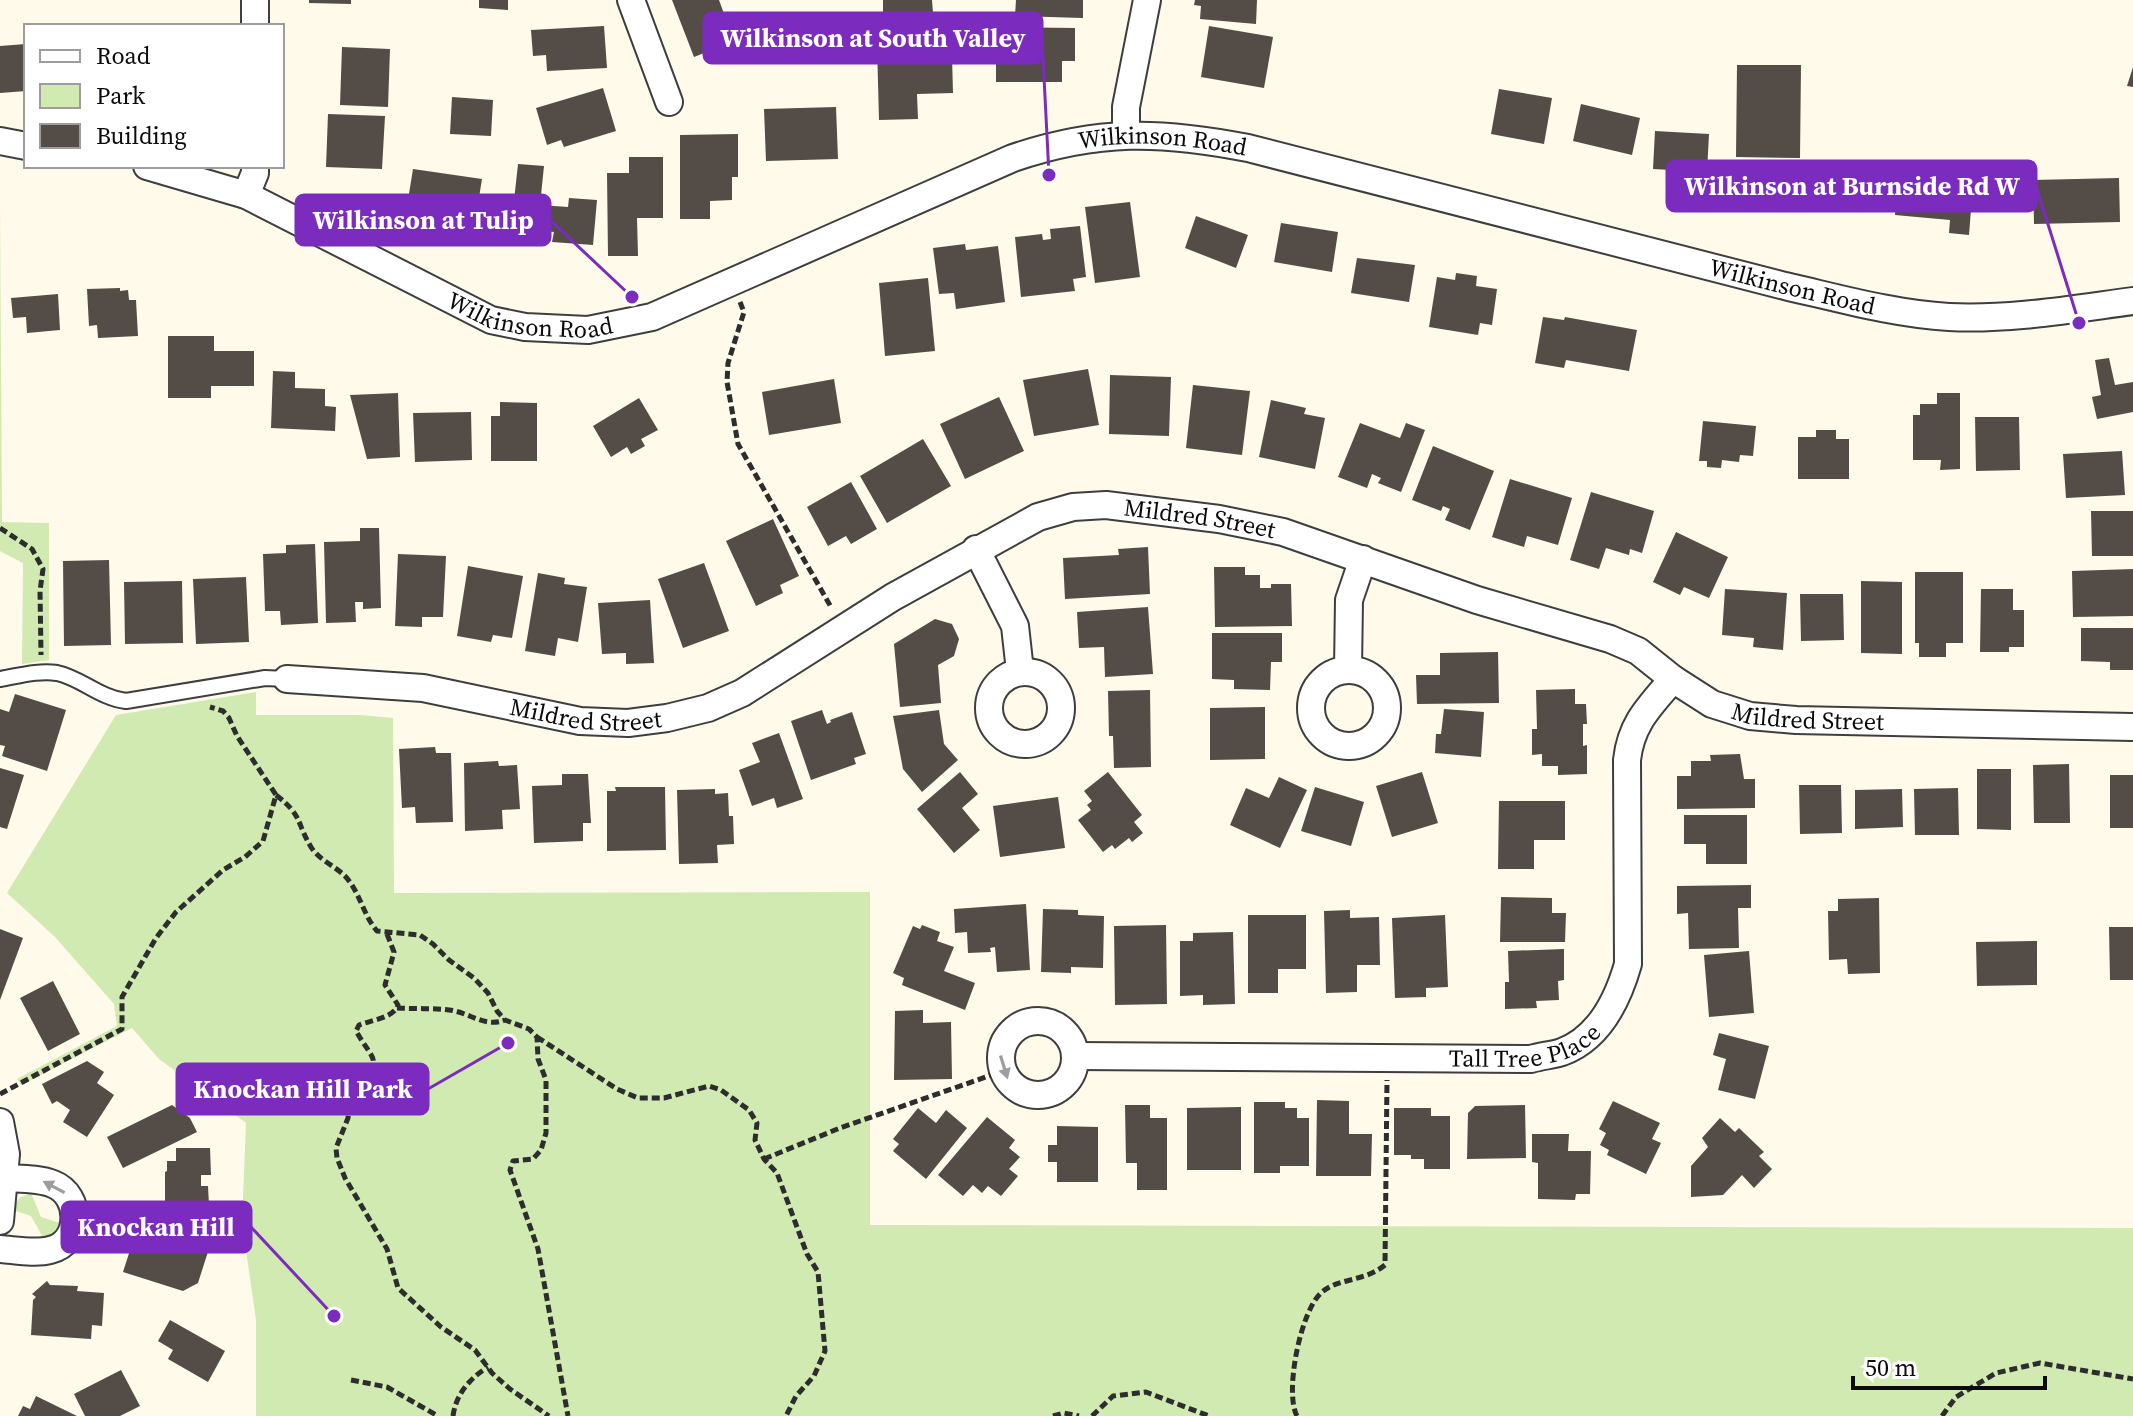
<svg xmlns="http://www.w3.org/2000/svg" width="2133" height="1416" font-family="'Source Serif 4',serif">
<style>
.green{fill:#d0eab2}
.building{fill:#544c47}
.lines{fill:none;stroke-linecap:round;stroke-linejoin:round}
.service-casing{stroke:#3e3e3e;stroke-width:18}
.minor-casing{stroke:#3e3e3e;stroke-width:30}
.path{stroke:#2d2d2d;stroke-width:5;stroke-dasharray:8 4;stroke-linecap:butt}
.service{stroke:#fff;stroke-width:14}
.minor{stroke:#fff;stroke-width:26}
.oneway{fill:#9d9d9d}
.labels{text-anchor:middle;stroke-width:8;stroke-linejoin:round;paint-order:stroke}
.street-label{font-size:24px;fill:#0b0b0b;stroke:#fff}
.leader{fill:none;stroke:#7b2cbf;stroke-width:3}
.callout-dot{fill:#7b2cbf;stroke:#fff;stroke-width:3}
.callout{fill:#7b2cbf;stroke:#7b2cbf;stroke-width:3}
.callout-label{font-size:26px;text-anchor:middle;font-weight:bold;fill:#fff}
</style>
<rect width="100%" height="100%" fill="#fffae9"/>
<path class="green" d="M0 202 2 522 49 523V660L22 664 23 563 0 551Z
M256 692V715H360L393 718 394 893 870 892V1225L2133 1228V1416H256V1320L242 1222 246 1123 159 1059 132 1028 21 1085 17 1079 117 1026 114 1004 55 937 7 893 116 715Z
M31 1193 41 1217 63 1224 56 1235 45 1241 31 1216 13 1210 19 1198Z"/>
<path class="building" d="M309 0H351V4L309 3Z
M479 0H508V10L479 8Z
M672 0H719L727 22 720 24 727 44 694 57Z
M883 0H932L933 13H883Z
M1016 0H1083V18L1015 16Z
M1195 0H1257L1256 24 1200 19 1201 6 1194 5Z
M604 26 607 68 547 71 546 55 533 56 531 30Z
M1209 26 1273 37 1264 88 1201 77Z
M996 27 1075 28V61H1062V82H996Z
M26 44V91L0 93V46Z
M912 44V57L952 56 953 93 917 94 918 119 879 120 877 45Z
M342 47 390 49 388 107 340 105Z
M1737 65H1801L1800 158 1736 157Z
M2133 67V87L2127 86Z
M603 88 616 131 564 147 561 140 547 145 536 108Z
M1499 89 1552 98 1544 144 1491 134Z
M452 97 493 100 491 136 450 134Z
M1581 104 1640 118 1632 155 1573 141Z
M836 107 838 159 766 161 764 109Z
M328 114 385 116 382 169 326 167Z
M1655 131 1709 134 1707 172 1653 169Z
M738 134V177H732V200L710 201V219H680V135Z
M629 157H663V218H637L638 256H608L607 173H629Z
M518 164 544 166 540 205 568 207 569 198 597 200 593 245 552 242 554 232 535 230 537 212 513 210Z
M413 169 482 179 476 216 407 206Z
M1941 169 1958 171 1957 182 1973 184 1969 235 1949 233 1950 220 1895 215 1897 185 1939 188Z
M2119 178 2120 222 2034 224 2033 180Z
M1130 202 1140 277 1095 283 1085 207Z
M1196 216 1248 235 1236 268 1185 248Z
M1281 223 1338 232 1332 272 1274 262Z
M1080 226 1086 277 1073 279 1075 291 1021 297 1015 237 1042 234 1043 240 1051 239 1050 229Z
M965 244 966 250 998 246 1005 302 956 309 954 293 939 294 933 248Z
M1357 258 1415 265 1409 302 1351 293Z
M1456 273 1477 276 1476 286 1497 289 1492 325 1480 323 1478 335 1429 327 1437 277 1455 280Z
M928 278 935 351 885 356 879 283Z
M120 288V291L128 290 129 300H136L138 336 98 338 97 325 89 326 87 289Z
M58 294 60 330 27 333 26 317 13 318 11 298Z
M1543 317 1564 320 1565 317 1637 330 1629 371 1566 360 1564 368 1535 363Z
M168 336H214V351H254V386H211V398H168Z
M2109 358 2115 385 2133 382V412L2097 419 2092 397 2101 395 2095 360Z
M1088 369 1099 425 1034 436 1023 380Z
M273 371 295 372V388L325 389V406L336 407 335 431 271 428Z
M1110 375 1171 377 1169 436 1109 434Z
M834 379 841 423 769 435 762 392Z
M1193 385 1250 391 1242 455 1186 448Z
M398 393 400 457 367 459 350 395Z
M1937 393H1960V469L1940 470 1941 460H1913V415H1920V404H1937Z
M999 397 1024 451 965 479 940 424Z
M639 398 658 430 641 439 645 446 631 454 627 447 611 457 593 426Z
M1271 400 1306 408 1304 414 1325 418 1315 469 1259 457Z
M500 402 537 403V461H491V416H500Z
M471 412 472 460 415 462 413 413Z
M1975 417H2019L2020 470 1976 471Z
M1703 421 1756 426 1753 456 1740 455 1739 462 1722 460 1721 468 1707 467V461H1699Z
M1360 423 1400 438 1406 423 1425 430 1401 492 1378 483 1381 478 1372 474 1367 488 1338 477Z
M1816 430H1836V439H1849V479H1798V437H1816Z
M923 439 951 486 887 523 860 476Z
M1433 446 1494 471 1470 530 1445 520 1450 509 1443 506 1441 511 1412 500Z
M2122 451 2125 495 2066 498 2063 454Z
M1510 479 1572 498 1558 545 1527 536 1524 547 1492 537Z
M851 482 877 529 851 544 846 536 828 546 807 507Z
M1591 492 1654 511 1642 553 1630 549 1629 555 1606 548 1599 569 1570 560Z
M2091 511H2133V556H2092Z
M773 519 799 576 780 585 783 593 756 606 726 541Z
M360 528H379L381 608 363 609V602H355L356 622 326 623 324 542 360 541Z
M1676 532 1728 557 1709 598 1684 587 1680 595 1653 582Z
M315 544 318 623 281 625 280 611H265L263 554 286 553V545Z
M1148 547 1150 594 1065 599 1063 558 1119 555 1118 549Z
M398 554 446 556 443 617H422V627L395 626Z
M109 560 111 645 64 646 63 561Z
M704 563 729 631 683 648 658 579Z
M468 566 523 576 512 638 493 635 491 642 457 636Z
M1214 567H1245V575H1260V588H1271V584H1291L1292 626 1215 627Z
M2133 569V616L2073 617 2072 571Z
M1915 572H1963V643H1946V657H1919V643H1915Z
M538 573 565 578 564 584 587 587 578 642 558 638 555 656 525 651Z
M246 577 249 642 196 644 193 579Z
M182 581 183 643 125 644 124 582Z
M1861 581 1902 582V654L1861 653Z
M1725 589 1787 593 1783 650 1753 647 1754 638 1722 635Z
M1981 589H2013V610H2024V647H2009V652H1980Z
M1800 594H1843L1844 640 1801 641Z
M650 600 654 663 626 664V653L602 654 598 603Z
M1148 607 1153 674 1105 677 1104 647 1079 648 1077 612Z
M935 619 952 624 959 639 954 656 938 665 941 703 900 707 894 644Z
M2081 628H2133V670H2110V662L2081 661Z
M1212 633H1282V662H1271L1270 690 1234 689V680L1212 679Z
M1498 652 1499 703 1417 704 1416 675H1440V653Z
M1575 689V704H1586L1587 724H1583V746L1587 745V774L1558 775V766H1542V754L1532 755V729H1537L1536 690Z
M1150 690 1151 767 1114 768 1113 736H1109L1108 691Z
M15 694 66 710 47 771 2 756 5 746 0 745V709L9 712Z
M1265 707V759L1210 760V708Z
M1444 709 1484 712 1481 757 1435 753 1436 734H1441Z
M822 710 827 724 831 722 830 720 852 712 866 754 854 758 856 764 811 780 791 721Z
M939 710 944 744 958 760 922 792 903 769 893 716Z
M779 733 803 799 777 808 774 798 752 806 739 770 760 762 752 743Z
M435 747 436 753H451L453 822 416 823 415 807 402 808 399 749Z
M1740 754 1744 779H1755V808L1677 809V776H1691V761H1711L1710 755Z
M498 761 499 766 517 765 520 809 502 810 503 829 465 831 464 763Z
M2069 764 2070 823H2034L2033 765Z
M0 768 24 775 7 829 0 827Z
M1977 769H2011V830L1977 829Z
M960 772 978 794 962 808 980 830 954 853 917 809Z
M1108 772 1142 815 1134 822 1143 833 1132 842 1129 838 1115 849 1112 845 1103 852 1078 820 1091 810 1087 805 1092 801 1084 791Z
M1422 772 1438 823 1392 837 1376 786Z
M562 774H588L591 823H583V841L534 843 532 786 562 785Z
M2110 775H2133V828H2110Z
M1279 777 1307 790 1280 848 1230 825 1246 788 1269 798Z
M1799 785H1841L1842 833 1800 834Z
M615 787H665L666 850 607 851V791H616Z
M1315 787 1364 802 1351 846 1301 831Z
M1958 788 1959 835H1915L1914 789Z
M715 789V794L728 793 729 816H733L734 844 717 845 718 863 679 864 677 790Z
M1902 789 1903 827 1855 829V790Z
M1058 797 1065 848 1000 857 993 806Z
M1499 801H1565V840H1534V869H1498Z
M1684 815H1747V864H1706V844H1684Z
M1751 885V908H1738L1739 948 1689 949 1688 913 1677 914V886Z
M1501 897 1552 898V913H1566L1565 942H1500Z
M1879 898 1880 973 1848 974 1847 959 1829 960 1828 911H1838V899Z
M1026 904 1030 970 997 972 995 947 990 948 991 952 968 953 967 932 955 933 954 909Z
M1043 909 1078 910V915L1104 916 1103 968 1071 967V973L1041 972Z
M1350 910V918L1379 917 1380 965H1357V992L1326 993 1324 911Z
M1248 915H1306V969H1278V993H1248Z
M1445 915 1448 987 1426 988V997L1395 998 1392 918Z
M922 925 940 932 937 941 954 947 944 971 975 983 965 1010 902 985 904 978 893 973 913 926 920 929Z
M1166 925 1167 1004 1115 1005 1114 926Z
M2109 927H2133V980H2110Z
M0 929 23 938 0 1000Z
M1233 932 1235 1004 1203 1005V995L1180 996V941H1193V933Z
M2037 941V985L1977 986 1976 942Z
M1564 949V980L1558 981 1559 1000 1536 1001 1537 1008 1505 1009V982H1509L1508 951Z
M1749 951 1754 1013 1709 1017 1704 955Z
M53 981 80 1034 48 1051 20 998Z
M923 1010V1023L951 1022 952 1079 894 1080 895 1011Z
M1719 1033 1769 1046 1755 1099 1718 1090 1726 1059 1713 1055Z
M87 1061 104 1072 97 1083 114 1095 87 1137 63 1122 70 1110 57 1101 52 1104 42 1084Z
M1317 1100 1349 1101V1134H1372L1371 1176H1316Z
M1613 1101 1660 1123 1652 1139 1661 1143 1646 1174 1607 1155 1609 1150 1600 1145 1606 1133 1599 1129Z
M1254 1102H1285V1108H1297V1118H1309V1166H1280V1173H1254Z
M172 1105 190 1118 197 1132 123 1168 107 1137Z
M1125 1105H1150V1118H1167V1190H1137V1163H1126Z
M1525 1105 1526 1158 1467 1159 1468 1113 1475 1106Z
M1241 1107V1170H1187V1108Z
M918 1108 936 1123 946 1110 967 1128 926 1179 893 1151 899 1144 893 1139Z
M1394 1108H1431V1116H1450V1169H1424V1159H1411V1155H1394Z
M987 1117 1015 1140 1009 1148 1020 1157 1009 1169 1018 1176 1001 1196 988 1186 982 1193 973 1185 963 1196 938 1175Z
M1720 1118 1735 1132 1739 1128 1764 1152 1759 1156 1772 1169 1754 1188 1742 1175 1723 1195 1691 1197V1166L1708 1147 1702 1138Z
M1057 1126 1098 1127V1182H1057V1162H1048V1145H1057Z
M1532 1134H1569L1568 1151H1591L1590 1194H1576L1575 1200 1538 1199V1163L1532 1162Z
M176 1148H210L211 1175H201V1186H208L209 1205H165V1172L167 1171V1161H176Z
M181 1229 212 1239 198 1283 183 1291 123 1272 131 1247 134 1248 136 1241 161 1249 167 1231 178 1235Z
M47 1281 50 1285 78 1286 77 1291 104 1293 102 1326 92 1325 91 1339 31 1335 33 1300 36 1297 32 1294Z
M170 1320 225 1351 208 1382 168 1359 173 1350 158 1341Z
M121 1370 140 1406 120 1416H85L74 1394Z
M36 1396 77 1416H18L23 1406 30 1409Z"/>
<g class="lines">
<g class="service-casing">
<path id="service" d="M0 679C18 676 39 670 57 673 81 678 100 698 126 701L265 678 287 679"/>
</g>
<g class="minor-casing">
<g id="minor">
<path d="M255 0V26"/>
<path d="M631 0 669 102"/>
<path d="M1126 134V107L1147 0"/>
<path d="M0 141 26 146"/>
<path id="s1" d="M147 166 246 195 491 320 525 327 588 330 652 317 1013 158C1098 129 1161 131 1248 148L1785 286C1838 298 1894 314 1949 317 2010 320 2072 309 2133 301"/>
<path d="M246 195 255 173V166"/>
<path d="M976 549 1015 626 1020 671"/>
<path d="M1348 670 1349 600 1363 559"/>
<circle cx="1349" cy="708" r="38"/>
<circle cx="1025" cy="708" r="36"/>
<path id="s2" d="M287 679 423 688 580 721 628 723 667 718 708 708 742 693 893 597 1038 517 1073 507 1106 505 1219 519 1283 532 1477 600 1610 639 1638 651 1673 679 1712 704 1750 716 1796 720 2133 727"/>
<circle cx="1038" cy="1058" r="37"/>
<path id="s3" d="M1075 1056 1531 1059C1541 1056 1553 1055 1562 1052 1600 1038 1618 999 1628 964L1627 760C1631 723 1650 706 1673 679"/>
<path d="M0 1122 6 1154 0 1221"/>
<path d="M0 1249C15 1250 35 1254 50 1250 82 1243 82 1195 53 1184 39 1178 19 1179 4 1178"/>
</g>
</g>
<path class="path" d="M740 302 744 312 728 363 727 382 738 444 831 607
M0 528 32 549 43 569 40 591 41 655
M276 795C303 816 296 822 311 847 319 860 335 866 345 876 360 892 363 915 377 931L420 935 433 944 449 960 474 978 488 993 497 1011 505 1020 529 1029 537 1037 538 1059 546 1080V1133L541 1150 533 1159 513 1161 510 1170 538 1249 568 1416
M387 934 394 952 385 985 398 1005C394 1018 371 1020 359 1025L356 1031C374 1063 386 1059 351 1089L348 1118 336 1148 337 1158 345 1178 387 1249 398 1288 441 1327 475 1350 492 1373 510 1389 549 1416
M397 1008C414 1009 432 1008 449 1010 469 1012 484 1028 505 1020
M537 1037 617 1089 638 1098H664L709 1086 721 1090 749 1110 757 1123 755 1140 764 1159 777 1173 807 1254 818 1272 825 1351 814 1376 796 1396 786 1416
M0 1094 122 1029V997L156 938 176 912 223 870 245 857 263 841 276 795 237 736 229 718 223 711 210 707
M764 1159 840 1128 1003 1071
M351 1380 387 1387 438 1416
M453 1416C456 1394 470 1378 488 1367
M1053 1416 1064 1413 1079 1416
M1092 1416 1113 1396 1146 1392 1209 1416
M1297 1416C1284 1392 1301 1309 1322 1292 1338 1278 1364 1282 1385 1265L1387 1080
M1942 1416 1956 1397 1996 1373 2040 1363 2133 1379"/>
<use href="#service" class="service"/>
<use href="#minor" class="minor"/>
</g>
<defs><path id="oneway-solid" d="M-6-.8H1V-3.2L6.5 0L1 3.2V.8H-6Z" transform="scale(2)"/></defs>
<g class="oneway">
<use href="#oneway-solid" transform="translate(1004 1067) rotate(73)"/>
<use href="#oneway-solid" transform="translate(54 1187) rotate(-152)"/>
</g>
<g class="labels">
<g class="street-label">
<text dy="8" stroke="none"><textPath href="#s1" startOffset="1088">Wilkinson Road</textPath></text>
<text dy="8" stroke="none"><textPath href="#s1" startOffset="1736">Wilkinson Road</textPath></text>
<text dy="8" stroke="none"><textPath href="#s1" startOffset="416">Wilkinson Road</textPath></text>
<text dy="8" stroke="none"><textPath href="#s2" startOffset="972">Mildred Street</textPath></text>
<text dy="8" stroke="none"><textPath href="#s2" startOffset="302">Mildred Street</textPath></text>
<text dy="8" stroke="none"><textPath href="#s2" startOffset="1620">Mildred Street</textPath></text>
<text dy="8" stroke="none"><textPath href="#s3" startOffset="452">Tall Tree Place</textPath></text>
</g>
</g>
<path class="leader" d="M1049 175L1042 38M2079 323L2036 186M632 297L550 220M508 1043L428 1089M334 1316L251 1227"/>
<g class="callout-dot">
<circle cx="1049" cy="175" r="8"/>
<circle cx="2079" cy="323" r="8"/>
<circle cx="632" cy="297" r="8"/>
<circle cx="508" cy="1043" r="8"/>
<circle cx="334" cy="1316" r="8"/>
</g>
<g class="callout">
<rect x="704" y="13" width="338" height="50" rx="8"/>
<rect x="1667" y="161" width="369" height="50" rx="8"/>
<rect x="296" y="195" width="254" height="50" rx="8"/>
<rect x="177" y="1064" width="251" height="50" rx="8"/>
<rect x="62" y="1202" width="189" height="50" rx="8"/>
</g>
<g class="callout-label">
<text x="873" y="47">Wilkinson at South Valley</text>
<text x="1852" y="195">Wilkinson at Burnside Rd W</text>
<text x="423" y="229">Wilkinson at Tulip</text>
<text x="303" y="1098">Knockan Hill Park</text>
<text x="156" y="1236">Knockan Hill</text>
</g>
<rect x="24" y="24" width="260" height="144" fill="#ffffff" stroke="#9d9d9d" stroke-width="2"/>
<rect x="40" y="50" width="40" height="12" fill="#ffffff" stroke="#9d9d9d" stroke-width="2"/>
<text x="96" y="64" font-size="24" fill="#0b0b0b">Road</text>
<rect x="40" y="84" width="40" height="24" fill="#d0eab2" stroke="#9d9d9d" stroke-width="2"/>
<text x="96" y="104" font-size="24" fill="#0b0b0b">Park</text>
<rect x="40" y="124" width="40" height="24" fill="#544c47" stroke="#9d9d9d" stroke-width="2"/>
<text x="96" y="144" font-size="24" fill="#0b0b0b">Building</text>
<path d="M1853 1376v12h192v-12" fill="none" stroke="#0b0b0b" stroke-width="4"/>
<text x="1865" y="1376" font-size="24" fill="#0b0b0b" stroke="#ffffff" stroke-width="6" paint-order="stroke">50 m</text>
</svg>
